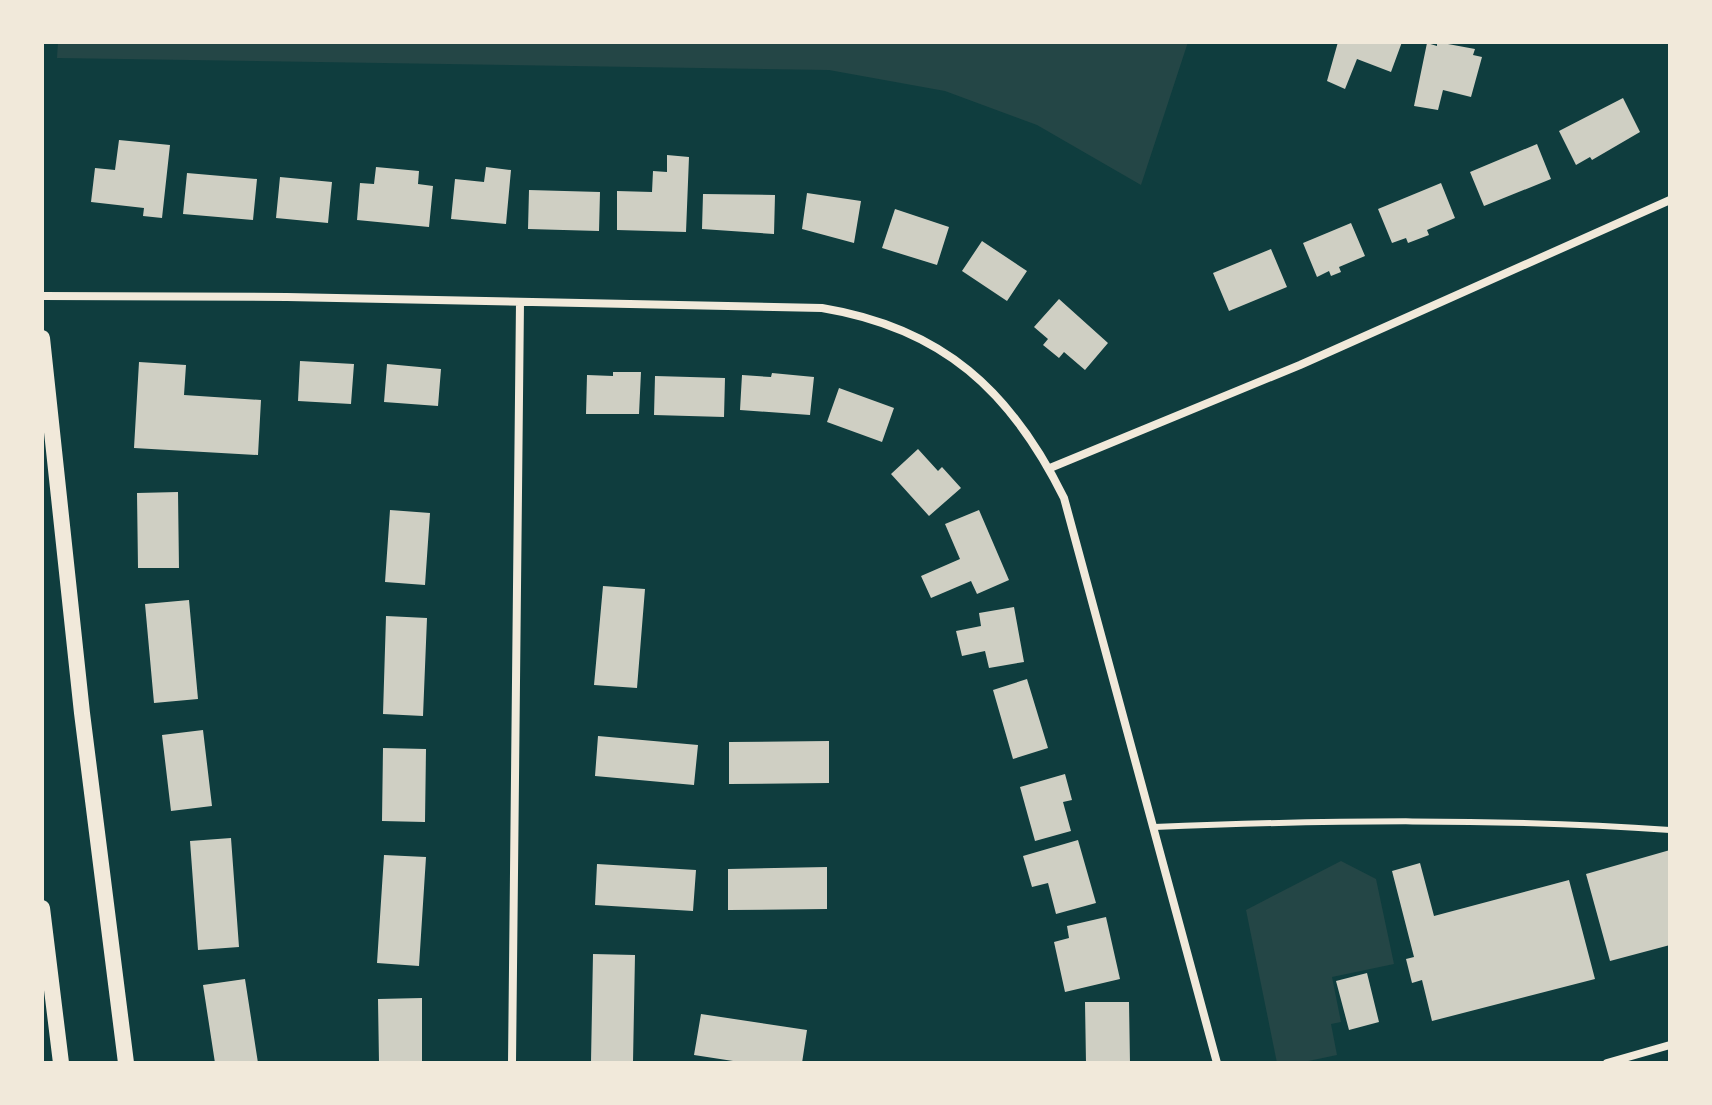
<svg xmlns="http://www.w3.org/2000/svg" width="1712" height="1105" font-family="Overpass,sans-serif">
<style>
.green{fill:#244646}
.building{fill:#cfcfc3}
.lines{fill:none;stroke-linecap:round;stroke-linejoin:round}
.service{stroke:#f1e9da;stroke-width:6}
.minor{stroke:#f1e9da;stroke-width:8}
.secondary{stroke:#f1e9da;stroke-width:16}
</style>
<rect width="100%" height="100%" fill="#0f3d3e"/>
<path class="green" d="M58 42H1188L1141 185 1037 125 945 91 829 70 57 58Z
M1341 861 1376 879 1394 964 1332 977 1341 1022 1331 1024 1337 1055 1299 1063H1277L1246 910Z"/>
<path class="building" d="M1338 42H1402L1391 72 1357 59 1345 89 1327 81Z
M1437 42 1475 49 1473 55 1482 57 1471 97 1443 90 1438 110 1414 106 1427 43 1437 46Z
M1623 98 1640 132 1592 160 1590 157 1576 165 1559 131Z
M119 140 170 145 162 218 143 216 144 208 91 202 95 168 115 170Z
M1537 144 1551 179 1484 206 1470 172Z
M667 155 689 157 686 232 617 230V191L652 192 653 171 667 172Z
M376 167 419 171 418 184 433 186 429 227 357 220 360 183 374 184Z
M486 167 511 170 506 224 451 219 455 179 484 182Z
M187 173 257 179 253 220 183 214Z
M280 177 332 182 328 223 276 218Z
M1441 183 1455 218 1427 230 1429 235 1408 243 1406 238 1392 243 1378 209Z
M529 190 600 192 599 231 528 229Z
M807 193 861 201 854 243 802 229Z
M703 194 775 195 774 234 702 229Z
M895 209 949 227 937 265 882 248Z
M1351 223 1365 256 1339 267 1341 272 1331 276 1329 271 1317 277 1303 243Z
M982 241 1027 271 1007 301 962 271Z
M1271 249 1287 287 1229 311 1213 273Z
M1059 299 1108 343 1085 370 1064 352 1059 358 1043 345 1048 339 1034 327Z
M300 361 354 364 351 404 298 401Z
M139 362 186 365 184 395 261 400 258 455 134 448Z
M387 364 441 369 438 406 384 402Z
M613 372H641L639 414H586L587 375 613 376Z
M772 373 814 377 810 415 740 410 742 375 771 377Z
M655 376 725 378 724 417 654 415Z
M839 388 894 408 882 442 827 422Z
M918 449 938 471 942 467 961 488 929 516 891 474Z
M178 492 179 568H138L137 493Z
M390 510 430 513 425 585 385 582Z
M979 510 1009 580 977 594 971 581 931 598 921 576 960 559 945 524Z
M603 586 645 589 637 688 594 685Z
M189 600 198 699 154 703 145 604Z
M1014 607 1024 662 989 668 985 651 962 656 956 631 981 626 979 613Z
M386 616 427 618 423 716 383 714Z
M1027 679 1048 748 1013 759 993 690Z
M203 730 212 806 171 811 162 735Z
M598 736 698 745 694 785 595 776Z
M829 741V783L729 784V742Z
M383 748 426 749 425 822 382 821Z
M1065 774 1072 800 1063 802 1071 831 1035 841 1020 787Z
M231 838 239 947 198 950 190 841Z
M1078 840 1096 903 1056 914 1048 883 1032 887 1023 856Z
M1670 850V945L1610 961 1586 874Z
M384 855 426 857 419 966 377 963Z
M1420 863 1434 916 1569 880 1595 979 1432 1021 1422 980 1412 983 1406 959 1414 957 1392 871Z
M597 864 696 870 693 911 595 905Z
M827 867V909L728 910V869Z
M1106 917 1120 979 1065 992 1054 942 1069 938 1067 926Z
M593 954 635 955 633 1062H591Z
M1367 973 1379 1022 1349 1030 1336 981Z
M245 979 258 1063H215L203 985Z
M422 998V1063H379L378 999Z
M1085 1002H1129L1130 1063H1086Z
M701 1014 807 1030 802 1063H746L694 1055Z"/>
<g class="lines">
<path class="service" d="M1154 827C1327 820 1498 818 1670 830"/>
<path class="minor" d="M42 296 287 297 822 308C943 328 1011 391 1064 498L1217 1063
M1050 468 1300 365 1670 200
M512 1063 520 302
M1607 1063 1670 1045"/>
<path class="secondary" d="M42 338 82 713 126 1063
M42 908 61 1063"/>
</g>
<rect width="1712" height="1105" fill="none" stroke="#f1e9da" stroke-width="88"/>
</svg>
